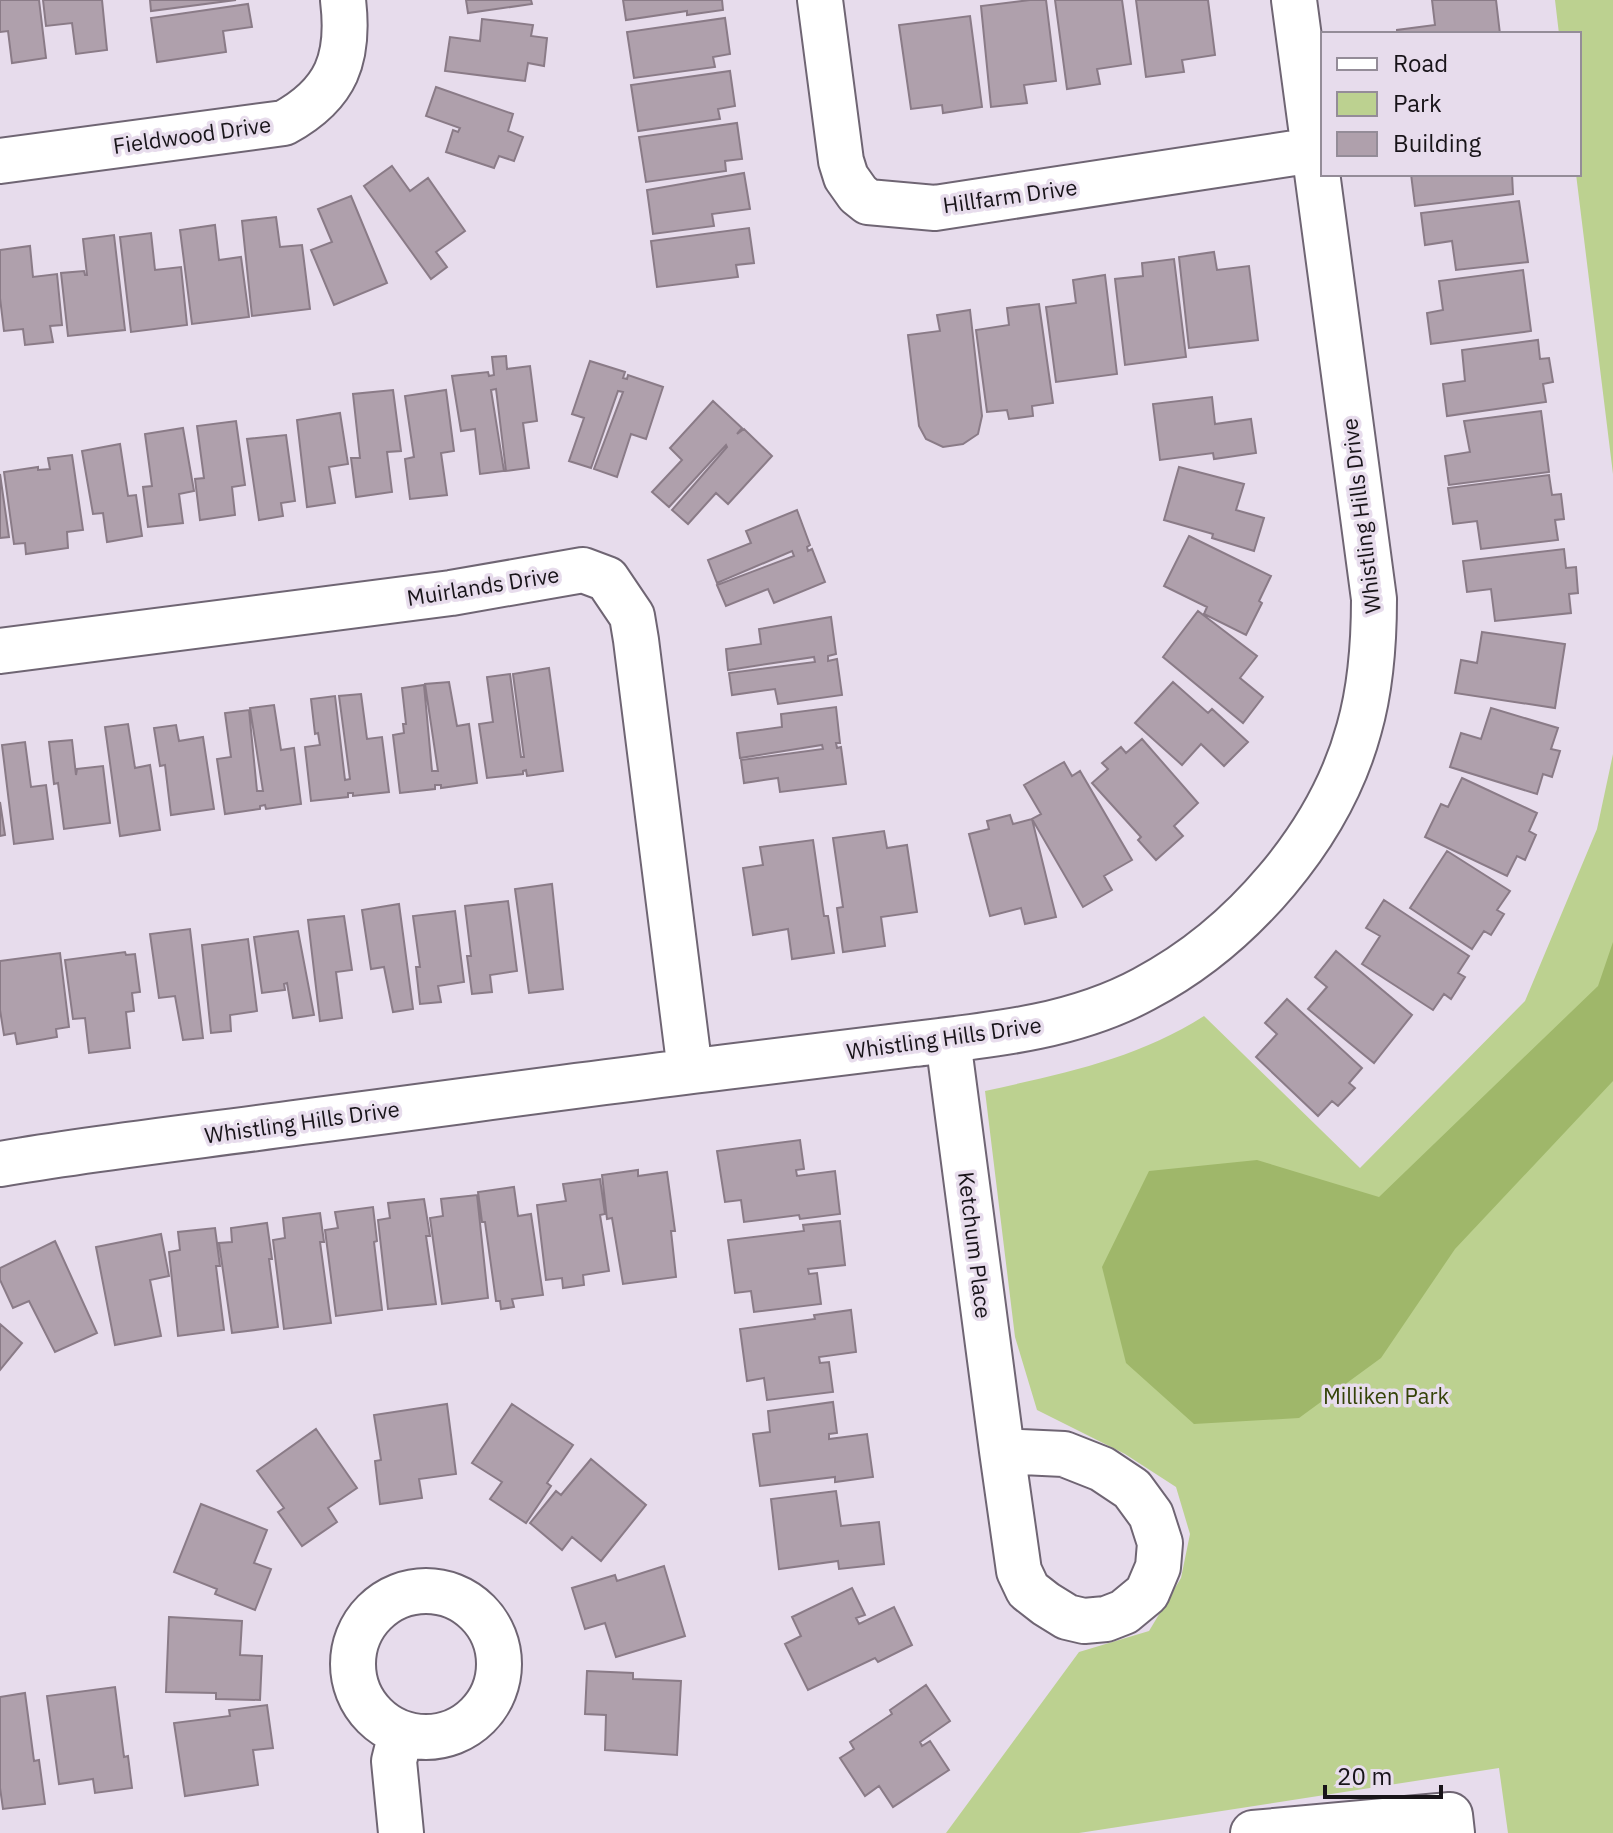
<svg xmlns="http://www.w3.org/2000/svg" width="1613" height="1833" font-family="'IBM Plex Sans',sans-serif">
<style>
.green{fill:#bcd190}
.forest{fill:#9fb76a}
.building{fill:#afa0ac;stroke:#8a7b87;stroke-width:2}
.lines{fill:none;stroke-linecap:round;stroke-linejoin:round}
.minor-casing{stroke:#6f6573;stroke-width:48}
.minor{stroke:#fff;stroke-width:44}
.labels{text-anchor:middle;stroke-width:7;stroke-linejoin:round;paint-order:stroke}
.street-label{font-size:22px;fill:#181419;stroke:#e7dcec}
.park-label{font-size:22px;fill:#344207;stroke:#e7dcec}
</style>
<rect width="100%" height="100%" fill="#e7dcec"/>
<path class="green" d="M1555 0H1613V474L1576 174H1579V34H1559Z
M1613 754V1833H1508L1499 1768 1079 1833H946L1079 1652 1149 1631 1181 1578 1190 1534 1176 1487 1125 1454 1037 1410 1015 1337 985 1091C1061 1074 1137 1059 1204 1016L1360 1168 1525 1001 1597 829Z"/>
<path class="forest" d="M1613 942V1081L1455 1249 1381 1358 1299 1418 1194 1424 1126 1363 1102 1267 1149 1171 1257 1160 1379 1197 1598 986Z"/>
<path class="building" d="M0 0H39L46 58 12 63 8 31 0 32Z
M43 0H102L107 50 76 54 72 23 46 26Z
M150 0H236L151 11Z
M466 0H531L532 4 468 13Z
M623 0H722L723 10 687 15V11L626 20Z
M1030 0H1046L1056 81 1024 85 1027 103 991 107 981 6Z
M1055 0H1122L1131 64 1097 69 1100 84 1067 89Z
M1136 0H1208L1215 55 1182 60 1184 72 1146 77Z
M1432 0H1496L1500 34H1397V30L1435 25Z
M248 4 252 27 223 31 226 52 157 62 151 18Z
M970 16 982 107 943 113 942 105 911 109 899 25Z
M725 18 730 54 713 57 715 67 634 78 627 32Z
M482 19 533 25 531 36 547 38 544 66 528 63 525 81 445 71 450 37 480 41Z
M730 71 735 106 718 109 720 119 638 131 631 85Z
M436 87 513 114 508 131 523 137 514 161 499 156 494 168 446 152 453 130 458 132 460 128 426 116Z
M737 123 742 159 725 161 726 171 646 182 639 137Z
M392 166 410 191 428 178 465 231 436 252 447 267 431 279 364 186Z
M744 173 750 209 712 214 714 226 653 234 647 190Z
M1411 174H1512L1513 194 1415 206Z
M351 196 387 283 334 305 311 250 332 242 318 209Z
M1519 201 1528 262 1456 270 1452 241 1425 245 1421 213Z
M276 217 280 247 302 245 310 309 252 316 242 221Z
M215 225 219 260 241 257 249 317 192 324 180 230Z
M749 228 754 263 736 265 738 277 657 287 651 241Z
M151 233 155 270 181 267 187 325 131 332 120 237Z
M114 235 125 330 68 336 61 273 84 271 85 275H87L83 239Z
M30 246 33 277 57 274 62 325 50 326 53 342 25 345 23 329 4 331 0 298V250Z
M1214 252 1217 270 1249 266 1258 340 1189 348 1179 257Z
M1174 259 1186 357 1125 365 1115 279 1143 276 1142 263Z
M1523 270 1531 331 1431 344 1427 313 1443 310 1439 281Z
M1105 275 1117 374 1056 382 1046 307 1076 303 1073 280Z
M1039 304 1053 403 1032 406 1033 416 1009 419 1007 410 987 412 976 330 1009 325 1007 308Z
M970 310 982 416 978 434 963 444 943 447 926 439 919 426 908 335 940 331 937 315Z
M1538 340 1540 359 1549 358 1553 382 1543 384 1546 402 1447 416 1443 384 1465 381 1462 350Z
M506 356 507 369 530 366 537 421 523 423 529 468 506 471 496 389 491 390 504 471 480 474 475 429 461 431 452 376 488 372 489 376 494 375 492 357Z
M590 361 625 372 623 378 627 379 628 375 663 387 646 439 631 434 617 477 594 469 623 392 618 391 591 468 569 461 584 418 572 414Z
M393 390 401 451 387 452 392 492 356 497 351 458H360L353 394Z
M446 390 454 451 441 453 447 495 410 499 405 459 414 457 405 396Z
M1212 397 1215 424 1251 419 1256 453 1214 459 1213 453 1160 460 1153 404Z
M713 401 742 428 737 434 744 429 772 456 728 504 716 493 688 524 672 510 727 447 726 445 669 507 652 492 682 460 670 448Z
M1541 411 1549 472 1449 485 1445 456 1470 452 1464 421Z
M340 413 348 464 329 467 335 503 307 507 297 420Z
M236 421 245 485 232 487 235 515 200 520 195 479 204 478 197 426Z
M183 428 194 491 179 494 183 523 148 527 143 487 152 486 145 434Z
M286 435 295 501 281 503 283 516 259 520 247 439Z
M120 444 128 496 136 495 142 536 107 542 103 513 93 514 82 451Z
M72 455 83 530 67 532 68 548 26 554 25 543 14 544 4 472 38 467V470L50 469 48 458Z
M1179 467 1244 484 1236 510 1264 518 1254 551 1212 538 1213 534 1164 520Z
M0 474 9 537 0 538Z
M1549 475 1552 495 1561 494 1564 519 1555 520 1558 540 1481 549 1477 521 1453 524 1448 488Z
M797 510 810 545 807 547 808 551 812 549 825 582 774 603 768 589 726 606 717 585 794 556 792 551 717 583 708 560 751 543 746 531Z
M1189 536 1271 576 1259 601 1262 603 1246 635 1204 614 1207 607 1164 586Z
M1564 549 1566 568 1576 567 1578 593 1569 594 1571 613 1495 621 1491 589 1467 592 1463 561Z
M1198 611 1257 656 1240 678 1263 697 1243 723 1163 657Z
M831 617 836 654 828 656V661L837 659 842 695 778 704 775 689 732 695 729 673 815 662 814 657 728 670 726 649 761 644 759 629Z
M1482 632 1565 644 1555 708 1455 693 1461 660 1477 663Z
M549 668 563 771 527 776 526 770 523 771V774L487 778 479 724 493 722 487 677 510 674 521 757H524L513 674Z
M449 682 457 726 469 724 477 783 441 788V785H435V789L400 793 393 735 404 733 403 724H406L402 688 424 685 432 771H438L425 684Z
M1173 682 1208 713 1212 709 1248 742 1224 766 1201 744 1182 765 1135 723Z
M361 694 367 739 382 737 389 792 353 796V793H348V797L311 801 305 747 320 745 318 733 315 734 311 699 335 696 345 780 350 779 339 696Z
M274 705 281 750 294 748 301 804 266 809 265 805 260 806V809L225 814 217 759 231 757 225 713 249 710 257 791H263L250 708Z
M836 707 840 743H836L837 748 841 747 846 784 780 792 778 778 744 783 741 760 823 749 822 745 740 758 737 733 782 727 781 714Z
M1491 708 1558 728 1551 749 1560 751 1552 777 1543 774 1537 794 1450 767 1461 733 1481 739Z
M128 724 135 768 150 765 160 830 120 836 105 727Z
M176 725 179 741 203 737 214 809 171 815 165 765 160 766 154 728Z
M1142 739 1198 803 1174 826 1183 836 1156 860 1138 840 1141 837 1092 783 1108 769 1102 763 1121 747 1126 753Z
M72 740 76 775 77 769 103 766 110 823 64 829 58 783 54 784 49 742Z
M25 742 31 787 46 785 53 839 14 844 2 745Z
M1064 762 1072 776 1080 771 1132 860 1104 876 1112 890 1083 907 1032 819 1041 814 1024 785Z
M1462 778 1537 813 1529 831 1536 835 1525 860 1517 856 1507 876 1425 837 1441 804 1448 807Z
M0 802 5 835 0 836Z
M1010 815 1013 824 1032 819 1056 917 1025 924 1021 908 990 916 969 834 989 829 987 821Z
M884 831 887 848 907 845 917 912 881 917 885 946 843 952 837 908 843 907 833 838Z
M813 840 824 916H828L834 953 792 959 788 929 753 935 743 868 763 865 760 847Z
M1447 851 1510 891 1497 910 1504 914 1491 935 1484 931 1472 949 1410 908Z
M552 884 563 989 529 993 515 889Z
M1384 900 1469 956 1458 973 1465 977 1451 999 1444 994 1433 1010 1362 964 1380 936 1366 928Z
M508 901 517 971 490 975 492 992 472 994 467 956H471L465 906Z
M399 904 413 1009 393 1012 384 967 371 969 362 910Z
M455 911 464 982 438 986 441 1002 420 1004 416 967H420L413 916Z
M344 916 352 970 336 972 342 1018 320 1021 308 920Z
M190 929 203 1038 183 1040 175 996 159 998 150 934Z
M298 931 314 1015 293 1018 287 983 284 984 285 990 262 993 254 937Z
M248 939 257 1011 230 1015 231 1031 211 1033 202 945Z
M1336 951 1412 1015 1374 1063 1308 1009 1327 987 1315 977Z
M125 952 126 955 135 954 140 992 132 993 134 1011 126 1012 130 1048 89 1053 85 1018 73 1019 65 960Z
M60 953 69 1027 56 1029 57 1037 17 1044 15 1033 4 1035 0 1010V961Z
M1287 999 1362 1068 1349 1083 1355 1088 1338 1106 1332 1101 1318 1116 1256 1057 1277 1034 1265 1023Z
M800 1140 804 1169 796 1170 797 1176 835 1171 840 1214 800 1219 799 1215 744 1222 741 1200 725 1202 717 1151Z
M638 1170V1176L667 1172 675 1231H671L676 1277 623 1284 612 1218 607 1219 602 1175Z
M600 1179 605 1214 600 1215 609 1271 583 1275 584 1285 563 1288 562 1278 546 1280 537 1205 566 1201 563 1184Z
M514 1187 518 1216 531 1214 543 1295 512 1299 514 1307 501 1309 500 1301H496L485 1222H482L478 1192Z
M477 1195 488 1298 442 1304 430 1218 443 1216 441 1199Z
M424 1199 430 1236H426L436 1304 388 1309 378 1220 390 1218 388 1203Z
M373 1207 377 1241 374 1242 382 1310 336 1316 325 1230 338 1228 335 1212Z
M320 1213 324 1242H320L331 1323 284 1329 273 1240 285 1238 283 1218Z
M840 1221 845 1265 808 1269 809 1274 817 1273 821 1304 754 1312 751 1291 735 1293 728 1240 804 1231 803 1225Z
M267 1223 272 1259H269L278 1327 232 1333 219 1243 232 1242 231 1228Z
M215 1228 220 1266H216L224 1330 178 1336 169 1252 180 1250 178 1232Z
M161 1234 169 1276 150 1280 161 1336 115 1345 96 1247Z
M55 1241 97 1333 55 1352 29 1301 13 1308 0 1280V1268Z
M851 1310 856 1352 819 1357 820 1363 829 1362 833 1392 767 1400 764 1378 747 1381 740 1329 815 1319 814 1315Z
M0 1324 22 1343 0 1370Z
M833 1402 837 1433 829 1434V1439L867 1434 873 1477 835 1482V1477L760 1486 753 1434 770 1432 768 1411Z
M447 1404 456 1474 419 1479 422 1498 380 1504 375 1461 381 1460 374 1415Z
M512 1404 573 1445 547 1483 551 1486 526 1523 490 1499 502 1482 472 1463Z
M316 1429 357 1488 328 1508 337 1522 302 1546 278 1512 284 1508 257 1471Z
M591 1459 646 1505 601 1561 572 1537 562 1550 530 1523 556 1491 561 1495Z
M836 1491 841 1526 879 1522 884 1564 839 1569 838 1561 779 1569 771 1499Z
M201 1504 267 1530 254 1563 271 1569 255 1610 215 1594 217 1589 174 1572Z
M664 1566 685 1636 616 1657 605 1623 585 1629 572 1588 615 1575 617 1581Z
M852 1588 865 1615 856 1618 859 1624 894 1607 912 1645 878 1662 875 1658 808 1690 785 1644 801 1636 792 1617Z
M169 1617 242 1621 240 1655 262 1656 260 1700 216 1699V1693L166 1692Z
M587 1671 633 1673V1679L681 1681 677 1755 605 1750 606 1715 585 1714Z
M926 1685 950 1721 920 1742 922 1746 930 1741 949 1770 893 1807 879 1786 865 1796 840 1758 854 1749 850 1742 892 1714 890 1710Z
M115 1687 124 1757 128 1756 132 1788 95 1793 93 1779 59 1784 47 1696Z
M25 1693 34 1761 39 1760 45 1804 3 1809 0 1788V1697Z
M267 1705 273 1748 253 1750 258 1785 185 1796 174 1723 230 1716 229 1710Z"/>
<g class="lines">
<g class="minor-casing">
<path id="minor" d="M820 0 841 161 846 177 858 194 868 202 935 208 1314 150
M0 161 284 123C337 94 350 58 343 0
M0 651 451 593 583 570 607 579 632 616 636 640 690 1071
M948 1040 1002 1451 1019 1571 1028 1590 1046 1604 1067 1617 1084 1621 1106 1619 1124 1612 1147 1593 1158 1567 1160 1543 1151 1515 1132 1489 1102 1469 1064 1454 1002 1451
M0 1164C100 1147 201 1136 302 1122 443 1104 584 1084 726 1067 788 1059 851 1052 914 1044 992 1035 1074 1027 1144 989 1241 938 1330 836 1359 729 1371 687 1374 643 1374 599L1294 0
M353 1664a73 73 0 1 1 146 0a73 73 0 1 1-146 0Z
M401 1833 394 1761 401 1733
M1253 1833 1450 1815 1452 1833"/>
</g>
<use href="#minor" class="minor"/>
</g>
<g class="labels">
<g class="street-label">
<text transform="translate(192 135) rotate(-8)" y="8">Fieldwood Drive</text>
<text transform="translate(1010 196) rotate(-8)" y="8">Hillfarm Drive</text>
<text transform="translate(1361 516) rotate(-97)" y="8">Whistling Hills Drive</text>
<text transform="translate(483 586) rotate(-9)" y="8">Muirlands Drive</text>
<text transform="translate(944 1038) rotate(-8)" y="8">Whistling Hills Drive</text>
<text transform="translate(302 1122) rotate(-8)" y="8">Whistling Hills Drive</text>
<text transform="translate(975 1245) rotate(83)" y="8">Ketchum Place</text>
</g>
<g class="park-label">
<text x="1386" y="1404">Milliken Park</text>
</g>
</g>
<rect x="1321" y="32" width="260" height="144" fill="#e7dcec" stroke="#948c98" stroke-width="2"/>
<rect x="1337" y="58" width="40" height="12" fill="#ffffff" stroke="#948c98" stroke-width="2"/>
<text x="1393" y="72" font-size="24" fill="#181419">Road</text>
<rect x="1337" y="92" width="40" height="24" fill="#bcd190" stroke="#948c98" stroke-width="2"/>
<text x="1393" y="112" font-size="24" fill="#181419">Park</text>
<rect x="1337" y="132" width="40" height="24" fill="#afa0ac" stroke="#948c98" stroke-width="2"/>
<text x="1393" y="152" font-size="24" fill="#181419">Building</text>
<path d="M1325 1785v12h116v-12" fill="none" stroke="#181419" stroke-width="4"/>
<text x="1337" y="1785" font-size="24" fill="#181419" stroke="#e7dcec" stroke-width="6" paint-order="stroke">20 m</text>
</svg>
